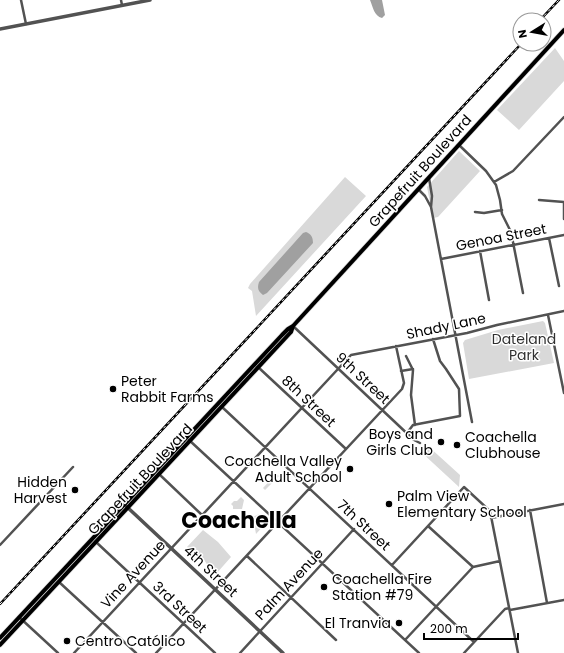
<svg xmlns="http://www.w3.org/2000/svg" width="564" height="653" font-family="Poppins,sans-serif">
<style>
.green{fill:#d9d9d9}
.water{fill:#a0a0a0}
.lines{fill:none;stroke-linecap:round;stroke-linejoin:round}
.primary-casing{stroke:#dbdbdb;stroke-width:5.5}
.minor{stroke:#525252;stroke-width:2.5}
.tertiary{stroke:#525252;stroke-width:3.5}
.primary{stroke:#000;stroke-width:4}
.rail-casing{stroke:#000;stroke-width:2.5}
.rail{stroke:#fff;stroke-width:1;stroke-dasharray:3;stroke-linecap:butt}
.poi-dot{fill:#000;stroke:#fff;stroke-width:1.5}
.labels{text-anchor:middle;stroke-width:3;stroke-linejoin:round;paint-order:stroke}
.street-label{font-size:14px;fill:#000;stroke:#fff}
.park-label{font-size:14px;fill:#303030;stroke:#fff}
.poi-label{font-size:14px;fill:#000;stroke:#fff;text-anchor:start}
.town-label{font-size:22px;font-weight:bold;fill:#000;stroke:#fff}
</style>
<rect width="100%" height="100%" fill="#fff"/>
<path class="green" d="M555 48 564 61V81L519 130 497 110Z
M459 151 480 171 438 217 433 218 427 187Z
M345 177 366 196 256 316 252 291 248 288 250 284Z
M543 321 545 323 554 363 469 379 463 343 465 340 498 330Z
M428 446 460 475 459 487 420 451Z
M276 474 279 476 265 490 263 488Z
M241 497 244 500 242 509H233V506L231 504 234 501H237Z
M259 514 267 522 256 534 253 517Z
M203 530 218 542 231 557 216 574 208 566 203 558 195 555 187 547Z"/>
<path class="water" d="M370 0H382L385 15 382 18C374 16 373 7 370 0Z
M306 232C311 234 313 237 313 243L267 293 263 295C258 291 257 288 259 282L303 233Z"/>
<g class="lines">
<g class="primary-casing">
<path id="primary" d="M0 638 282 335 288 329 293 326 564 30
M0 645 291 332 293 326"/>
</g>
<path class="minor" d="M21 0 26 24
M121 0 122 5
M459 145 486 171 496 185 500 200 502 214 511 232 523 293
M429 178 432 196 431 207
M494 182 513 171 564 117
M418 189 425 196 431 207 472 422
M539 200 564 202
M564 202V219
M475 212 484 213 502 210
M549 238 559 286
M480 251 489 300
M441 259 564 235
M548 315 564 393
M293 326 414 440 420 443
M406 356 413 370 411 395 415 425
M258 367 346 449
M401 371 413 369
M222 407 474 642
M407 433 413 425 460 416 459 389 446 369 440 361 433 339
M189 440 419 653
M159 474 202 515
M530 510 547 603
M491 518 564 504
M428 526 473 567
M96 542 215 653
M0 545 73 467
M247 556 336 640
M392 565 464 487 490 511 518 653
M59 582 136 653
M510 610 564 600
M19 617 58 653
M405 640 473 567 500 561
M74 653 351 355 467 333 497 325 564 311
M156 653 402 389 404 383 396 346
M240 653 354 529
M464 653 505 609 509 608"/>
<path class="tertiary" d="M0 29 150 0
M126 506 283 653"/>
<use href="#primary" class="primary"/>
<g class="rail-casing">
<path id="rail" d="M540 20 559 0
M0 604 521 44"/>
</g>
<use href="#rail" class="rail"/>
</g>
<g class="poi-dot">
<circle cx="113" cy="389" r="4"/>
<circle cx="441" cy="442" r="4"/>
<circle cx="457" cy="445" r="4"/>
<circle cx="350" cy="469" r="4"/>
<circle cx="75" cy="490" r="4"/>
<circle cx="389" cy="504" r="4"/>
<circle cx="324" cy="587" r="4"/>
<circle cx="399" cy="623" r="4"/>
<circle cx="67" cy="641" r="4"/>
</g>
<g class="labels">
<g class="street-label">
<text transform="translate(420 171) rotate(-48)" y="5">Grapefruit Boulevard</text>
<text transform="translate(501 237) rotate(-11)" y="5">Genoa Street</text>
<text transform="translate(446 326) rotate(-12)" y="5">Shady Lane</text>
<text transform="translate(363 378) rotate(43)" y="5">9th Street</text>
<text transform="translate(309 401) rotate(43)" y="5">8th Street</text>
<text transform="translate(140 479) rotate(-47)" y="5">Grapefruit Boulevard</text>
<text transform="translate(364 525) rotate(43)" y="5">7th Street</text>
<text transform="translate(211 571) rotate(43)" y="5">4th Street</text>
<text transform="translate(133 574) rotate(-47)" y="5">Vine Avenue</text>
<text transform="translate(289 584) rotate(-47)" y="5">Palm Avenue</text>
<text transform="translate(180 607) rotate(43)" y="5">3rd Street</text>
</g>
<g class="park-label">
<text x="524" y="344">Dateland<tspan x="524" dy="16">Park</tspan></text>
</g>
<g class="poi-label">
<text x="121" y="386">Peter<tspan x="121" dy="16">Rabbit Farms</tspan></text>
<text x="433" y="439" text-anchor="end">Boys and<tspan x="433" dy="16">Girls Club</tspan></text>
<text x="465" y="442">Coachella<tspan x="465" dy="16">Clubhouse</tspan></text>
<text x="342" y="466" text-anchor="end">Coachella Valley<tspan x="342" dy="16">Adult School</tspan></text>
<text x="67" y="487" text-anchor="end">Hidden<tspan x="67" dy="16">Harvest</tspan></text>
<text x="397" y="501">Palm View<tspan x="397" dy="16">Elementary School</tspan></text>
<text x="332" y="584">Coachella Fire<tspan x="332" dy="16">Station #79</tspan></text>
<text x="391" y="628" text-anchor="end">El Tranvia</text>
<text x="75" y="646">Centro Católico</text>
</g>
<g class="town-label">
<text x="239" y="528">Coachella</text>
</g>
</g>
<g transform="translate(532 32) rotate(259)"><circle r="19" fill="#ffffff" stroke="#999999"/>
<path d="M0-3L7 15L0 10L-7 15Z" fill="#000000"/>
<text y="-6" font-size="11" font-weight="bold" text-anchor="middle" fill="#000000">N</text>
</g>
<path d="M424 633v6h94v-6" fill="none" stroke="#000000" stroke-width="2"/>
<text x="430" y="633" font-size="12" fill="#000000" stroke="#ffffff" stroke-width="3" paint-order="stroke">200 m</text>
</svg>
